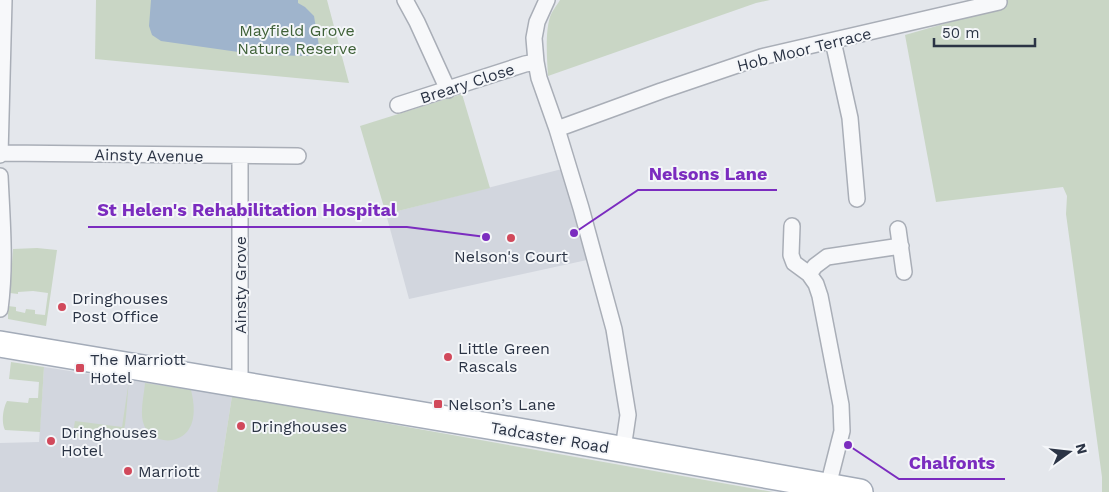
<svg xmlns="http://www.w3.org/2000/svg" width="1109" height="492" font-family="'Work Sans',sans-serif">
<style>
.built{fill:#d2d6de}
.green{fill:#c9d6c5}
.water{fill:#9fb4cc}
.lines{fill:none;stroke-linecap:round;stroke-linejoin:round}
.minor-casing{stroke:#a9aeb7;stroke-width:18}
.primary-casing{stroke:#a3abb8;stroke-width:28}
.minor{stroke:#f7f8fa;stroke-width:15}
.primary{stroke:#fff;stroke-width:25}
.poi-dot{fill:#d1495b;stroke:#f4f6f9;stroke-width:2}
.labels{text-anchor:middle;stroke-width:4;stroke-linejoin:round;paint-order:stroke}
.park-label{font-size:16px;fill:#3f6138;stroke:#f4f6f9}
.street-label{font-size:16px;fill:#2b3445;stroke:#f4f6f9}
.poi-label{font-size:16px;fill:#2b3445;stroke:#f4f6f9;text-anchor:start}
.leader{fill:none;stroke:#7b2cbf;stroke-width:2}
.callout-dot{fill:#7b2cbf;stroke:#f4f6f9;stroke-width:2}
.callout-label{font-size:18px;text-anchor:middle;font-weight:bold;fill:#7b2cbf;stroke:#f4f6f9;stroke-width:4;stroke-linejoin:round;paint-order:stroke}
</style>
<rect width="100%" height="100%" fill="#e4e7ec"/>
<path class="built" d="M562 169 587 260 409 299 386 214Z
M44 367 232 396 217 492H0V443L39 442Z"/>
<path class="green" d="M96 0H327L349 83 95 59Z
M560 0H770L756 3 548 76C547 59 545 33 550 17 552 11 557 5 560 0Z
M993 0H1109V492H1102V477L1066 214 1067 196 1063 187 936 202 905 35 996 9Z
M462 94 490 188 386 214 360 126Z
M37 248 57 250 46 326 8 319V306L16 307V311L25 313 26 309 35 310V314L45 315 48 293 33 291 18 292V294L10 293 13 249Z
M11 362 44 367 40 432 5 430C1 423 3 408 7 401L28 403 29 398H38L39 382 9 379Z
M129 380C128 387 126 427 124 429 122 432 120 432 117 434L72 438 75 421 122 427Z
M145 383 191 390C194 402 196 418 189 429 178 447 148 443 143 422 140 410 144 395 145 383Z
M232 396 261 401 773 492H217Z"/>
<path class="water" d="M151 0H298V3L305 7 314 16 319 46 315 54 309 56 260 55 161 41 152 35 149 26Z"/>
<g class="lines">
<g class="minor-casing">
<path id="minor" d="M405 0 417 22 448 90
M547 0 537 22 534 38 536 62 539 78 557 129 581 208 614 329 628 415 623 449
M833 41 850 118 857 199
M398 105 525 64 536 62
M557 129 661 91 761 57 999 2
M0 153 298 156
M0 155 4 0
M0 176C2 220 6 264 0 309
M792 226 791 255 794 263 809 274
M898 229 904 272
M240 383V156
M828 486 842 431 841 405 820 296 816 284 809 274 815 266 827 257 901 246"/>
</g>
<g class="primary-casing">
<path id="primary" d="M0 344 536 434 860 492"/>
</g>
<use href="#minor" class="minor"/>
<use href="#primary" class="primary"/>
</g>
<g class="poi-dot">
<circle cx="511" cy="238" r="5"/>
<circle cx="62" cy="307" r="5"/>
<circle cx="448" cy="357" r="5"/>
<rect x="75" y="363" width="10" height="10" rx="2.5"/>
<rect x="433" y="399" width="10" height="10" rx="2.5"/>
<circle cx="241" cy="426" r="5"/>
<circle cx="51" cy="441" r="5"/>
<circle cx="128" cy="471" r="5"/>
</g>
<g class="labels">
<g class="park-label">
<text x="297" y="36">Mayfield Grove<tspan x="297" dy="18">Nature Reserve</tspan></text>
</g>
<g class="street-label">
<text transform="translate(804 49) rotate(-14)" y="6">Hob Moor Terrace</text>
<text transform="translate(467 83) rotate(-18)" y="6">Breary Close</text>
<text transform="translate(149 155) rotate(1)" y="6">Ainsty Avenue</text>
<text transform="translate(240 285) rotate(-90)" y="6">Ainsty Grove</text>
<text transform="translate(550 437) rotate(10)" y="6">Tadcaster Road</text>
</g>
<g class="poi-label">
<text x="511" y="262" text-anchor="middle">Nelson's Court</text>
<text x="72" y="304">Dringhouses<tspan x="72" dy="18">Post Office</tspan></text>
<text x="458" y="354">Little Green<tspan x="458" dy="18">Rascals</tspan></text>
<text x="90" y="365">The Marriott<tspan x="90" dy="18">Hotel</tspan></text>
<text x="448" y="410">Nelson’s Lane</text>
<text x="251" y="432">Dringhouses</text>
<text x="61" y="438">Dringhouses<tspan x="61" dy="18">Hotel</tspan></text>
<text x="138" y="477">Marriott</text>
</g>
</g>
<path class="leader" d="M574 233L638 190H777M486 237L407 227H88M848 445L899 479H1005"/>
<g class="callout-dot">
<circle cx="574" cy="233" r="5"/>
<circle cx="486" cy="237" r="5"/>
<circle cx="848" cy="445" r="5"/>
</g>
<g class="callout-label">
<text x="708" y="180">Nelsons Lane</text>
<text x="247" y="216">St Helen's Rehabilitation Hospital</text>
<text x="952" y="469">Chalfonts</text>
</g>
<g transform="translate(1069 452) rotate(75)" stroke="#f4f6f9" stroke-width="4" paint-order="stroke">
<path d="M0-4L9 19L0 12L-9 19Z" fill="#2b3445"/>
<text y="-8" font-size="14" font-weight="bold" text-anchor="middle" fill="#2b3445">N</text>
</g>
<path d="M934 38v8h101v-8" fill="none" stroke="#2b3445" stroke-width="2.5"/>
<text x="942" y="38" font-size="15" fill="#2b3445" stroke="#f4f6f9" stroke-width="4" paint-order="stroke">50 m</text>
</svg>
